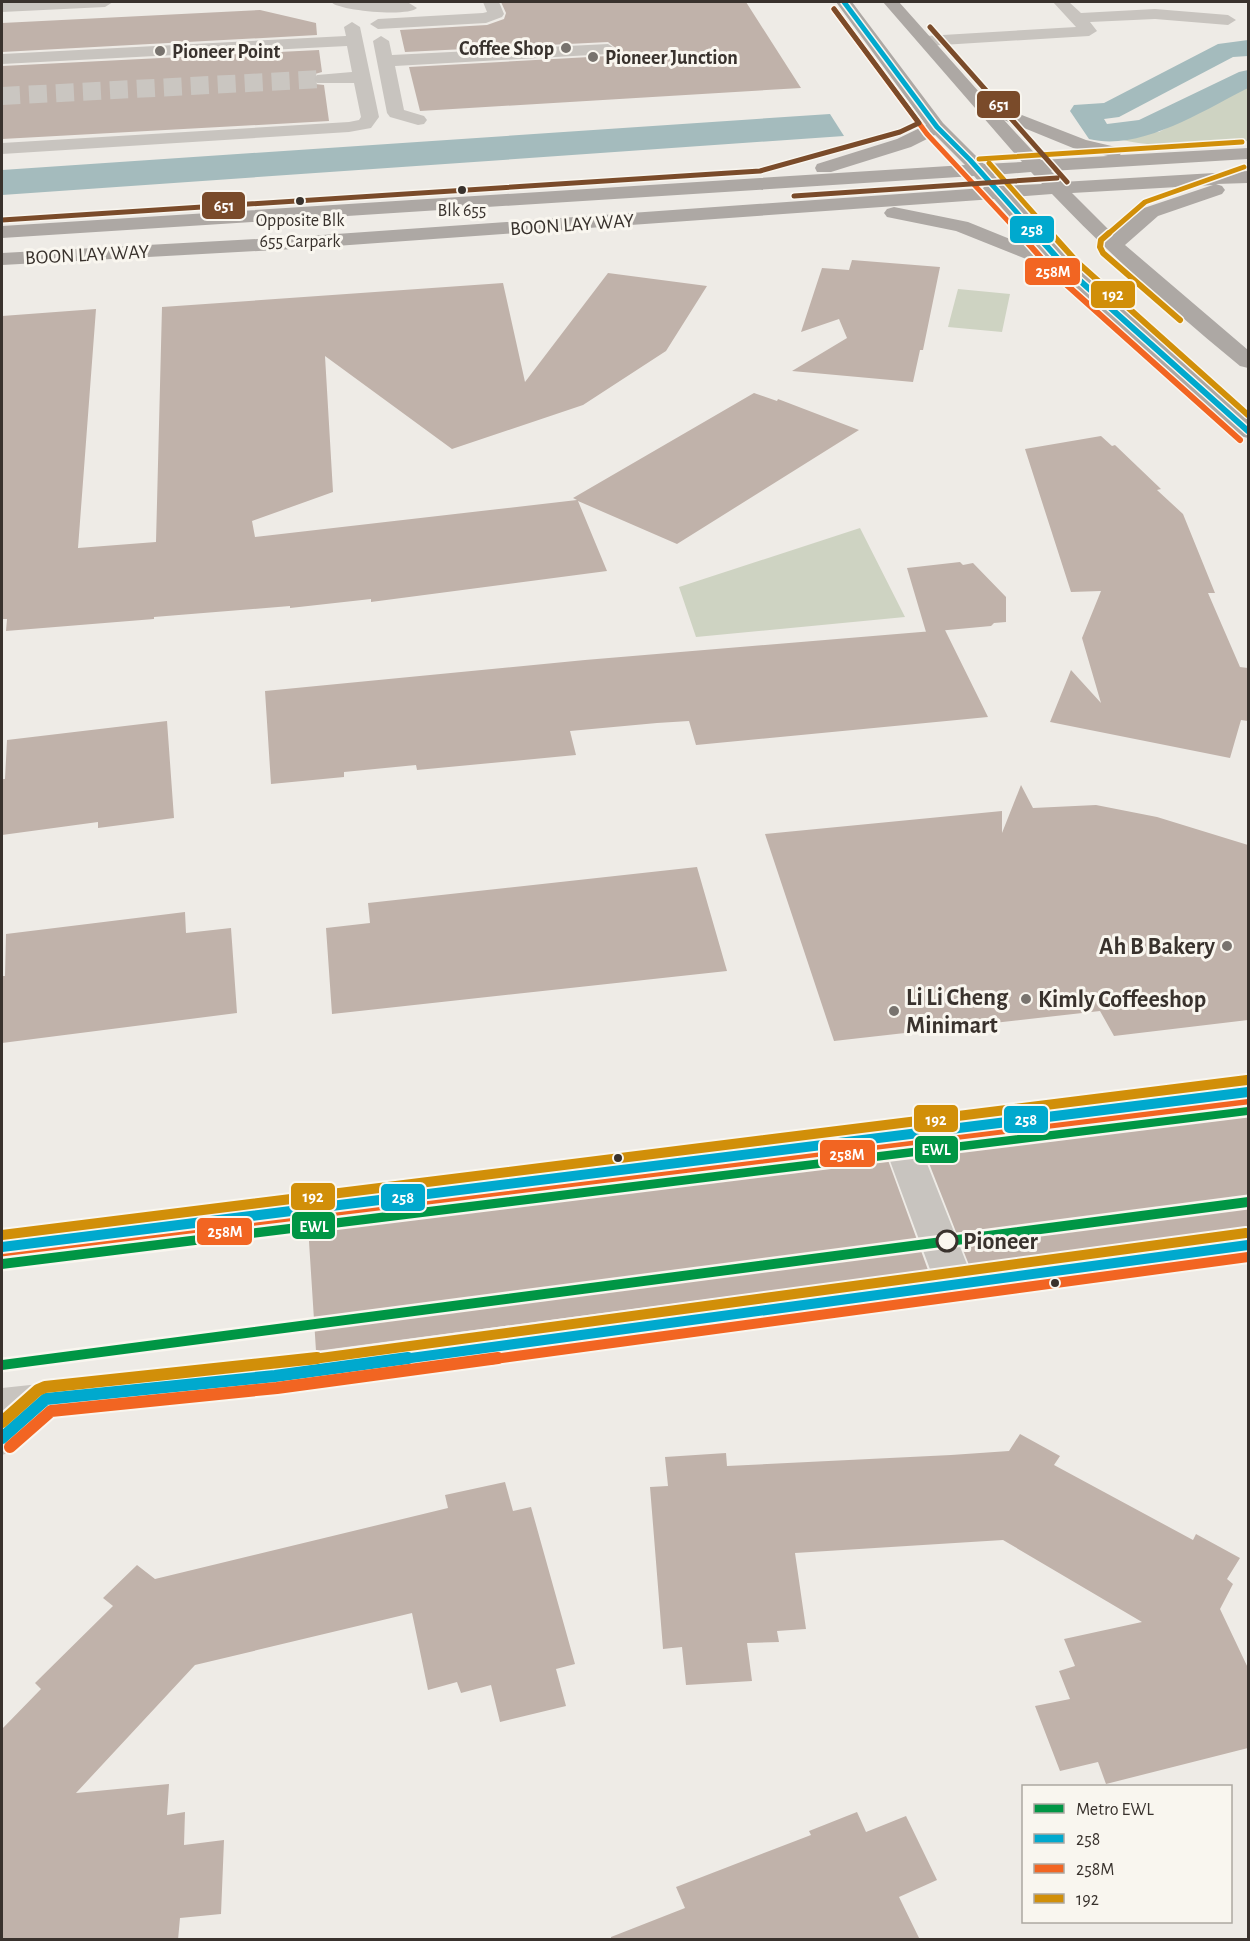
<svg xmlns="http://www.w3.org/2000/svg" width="1250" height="1941" font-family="'Alegreya Sans',sans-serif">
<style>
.green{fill:#ced3c2}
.water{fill:#a4bbbd}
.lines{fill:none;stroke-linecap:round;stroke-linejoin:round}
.canal{fill:#a4bbbd;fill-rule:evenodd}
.building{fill:#c0b2aa}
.minor-tunnel{stroke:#cac6c1;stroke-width:18;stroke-dasharray:18 9;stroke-linecap:butt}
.minor{fill:#c8c4bf;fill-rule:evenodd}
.major{fill:#ada8a4;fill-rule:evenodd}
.bus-1-far3-casing{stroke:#f9f6ef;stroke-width:8}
.bus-1-far2-casing{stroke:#f9f6ef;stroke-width:9}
.bus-1-far1-casing{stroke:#f9f6ef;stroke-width:14}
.bus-1-casing{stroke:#f9f6ef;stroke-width:16}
.bus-2-far3-casing{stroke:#f9f6ef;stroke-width:8}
.bus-2-far2-casing{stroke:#f9f6ef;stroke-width:9}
.bus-2-far1-casing{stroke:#f9f6ef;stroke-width:14}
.bus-2-casing{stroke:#f9f6ef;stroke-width:16}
.bus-3-far3-casing{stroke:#f9f6ef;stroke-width:8}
.bus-3-far2-casing{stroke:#f9f6ef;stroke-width:9}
.bus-3-far1-casing{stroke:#f9f6ef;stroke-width:14}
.bus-3-casing{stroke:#f9f6ef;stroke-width:16}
.bus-4-casing{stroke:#f9f6ef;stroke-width:8}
.bus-1-far3{stroke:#00a9ce;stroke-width:5}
.bus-1-far2{stroke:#00a9ce;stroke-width:6}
.bus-1-far1{stroke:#00a9ce;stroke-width:10}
.bus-1{stroke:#00a9ce;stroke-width:12}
.bus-2-far3{stroke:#f26522;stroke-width:5}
.bus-2-far2{stroke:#f26522;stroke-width:6}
.bus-2-far1{stroke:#f26522;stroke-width:10}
.bus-2{stroke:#f26522;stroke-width:12}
.bus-3-far3{stroke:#d18f09;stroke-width:5}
.bus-3-far2{stroke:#d18f09;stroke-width:6}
.bus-3-far1{stroke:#d18f09;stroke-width:10}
.bus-3{stroke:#d18f09;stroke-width:12}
.bus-4{stroke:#7a4b2a;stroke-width:5}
.metro-1-casing{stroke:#f9f6ef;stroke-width:5}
.metro-1{fill:#009645;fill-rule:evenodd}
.poi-dot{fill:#78736e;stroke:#f9f6ef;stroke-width:2}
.bus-dot{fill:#39322d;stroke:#f9f6ef;stroke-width:2}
.stop-dot{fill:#f9f6ef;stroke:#39322d;stroke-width:3}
.labels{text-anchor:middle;stroke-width:6;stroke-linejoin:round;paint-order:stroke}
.far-bus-label{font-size:18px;fill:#39322d;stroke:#f9f6ef}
.far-poi-label{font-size:20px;font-weight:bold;fill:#39322d;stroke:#f9f6ef;text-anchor:start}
.far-street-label{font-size:20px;fill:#39322d;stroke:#f9f6ef}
.poi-label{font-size:24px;font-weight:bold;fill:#39322d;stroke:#f9f6ef;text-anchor:start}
.stop-label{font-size:24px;font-weight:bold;fill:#39322d;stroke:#f9f6ef;text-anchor:start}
.line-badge{stroke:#f9f6ef;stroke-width:2}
.badge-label{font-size:16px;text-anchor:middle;font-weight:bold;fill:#fff}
</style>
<rect width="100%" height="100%" fill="#eeebe6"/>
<path class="green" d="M1248 85V141C1195 144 1154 152 1102 134L1159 132Z
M958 289 1010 294 1002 332 948 327Z
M860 528 905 617 696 637 679 587Z"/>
<path class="water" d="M830 114 844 136 2 195V170Z"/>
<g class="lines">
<path class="canal" d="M1248 40V56L1233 57 1119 117 1104 119 1107 124 1139 120 1239 72 1248 70V88C1204 110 1140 152 1089 139L1070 111 1074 105 1104 103 1218 44Z"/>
</g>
<path class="building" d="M501 2H746L801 88 420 111 409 67 608 56 618 50 608 42 405 52 400 30 487 25 504 19 506 13Z
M260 10 316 23 317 35 2 52V23Z
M319 50 322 72 315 74 312 79 315 84 324 85 329 121 2 139V66Z
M852 260 940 267 923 350H920L913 382 792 371 847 338 839 319 801 332 822 268 849 270Z
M608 273 707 286 666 351 583 405 452 449 325 356 333 492 252 521 255 537 577 500 573 498 754 393 777 401 778 399 859 430 677 544 578 501 607 571 371 602V599L290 608V606L154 617V619L6 631 7 619H2V316L96 309 78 548 156 542 162 307 503 283 525 382Z
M1101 436 1112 446 1115 445 1161 489 1157 490 1183 514 1215 593H1208L1240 667 1248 668V721L1241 720 1230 758 1050 722 1071 670 1101 703 1082 638 1101 591 1071 592 1025 449Z
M960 562 963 565 973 563 1006 597V622L994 623 991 626 926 632 907 568Z
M945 630 988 717 696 745 689 721 657 723 570 731 576 755 417 770 416 765 344 772V777L271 784 265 691 585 660Z
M167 721 174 818 98 828V822L2 835V779H5L7 740Z
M1021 785 1033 808 1096 805 1157 817 1248 845V1020L1114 1036 1100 1011 834 1041 765 834 1002 811V833Z
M697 867 727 971 332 1014 326 928 370 923 368 903Z
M185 912 186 933 231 928 237 1013 2 1043V976H5L6 934Z
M1248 1107V1228L969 1265 923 1148Z
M885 1152 928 1270 316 1351 308 1226Z
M1020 1434 1060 1456 1054 1465 1193 1540 1196 1534 1240 1558 1227 1579 1233 1584 1220 1609 1248 1668V1748L1106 1784 1098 1762 1060 1771 1035 1706 1070 1699 1059 1671 1075 1666 1064 1639 1142 1622 1003 1540 795 1553 806 1629 777 1631 779 1642 747 1643 752 1681 686 1685 682 1647 663 1649 650 1487 668 1486 665 1457 726 1453 727 1466 951 1455 1009 1451Z
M505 1482 513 1511 531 1507 575 1664 556 1669 566 1706 500 1722 491 1685 461 1693 457 1682 428 1690 412 1613 195 1665 76 1793 169 1784 167 1815 185 1812 184 1845 224 1840 221 1914 180 1918 178 1940H2V1729L41 1689 35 1683 113 1606 103 1598 137 1565 155 1579 448 1508 445 1495Z
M857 1812 866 1832 906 1816 937 1880 899 1897 920 1940H611V1937L685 1908 676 1887 811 1835 809 1831Z"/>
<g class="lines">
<path class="minor-tunnel" d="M2 96 323 79"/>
<path class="minor" d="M2 2H113L105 7 2 12Z
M331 2 409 3 417 8C409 17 339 11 331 2Z
M483 2H499L504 14 502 17 486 23 378 29 370 24 378 19 483 13 487 12Z
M1053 2H1069L1081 13 1155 9 1228 15 1236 20 1228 25 1155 19 1090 22 1097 31 1089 36 926 46 918 41 926 36 1076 27Z
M352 22 360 27 379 117 371 128 349 132 2 154V143L349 122 359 120 361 117 354 83H317L314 79 317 75 352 72 347 46 2 64V54L346 36 344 27Z
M381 36 389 41 392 55 608 44 616 49 608 54 395 66 404 110 424 116 427 120 424 124 418 125 390 117 387 113 373 41Z
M1248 1079V1105L920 1146 968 1267 1248 1230V1260L275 1393 54 1416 17 1450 2 1455V1388L275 1359 931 1272 886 1150 2 1262V1232Z"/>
<path class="major" d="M836 2H852L943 123 984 164 1022 162 883 2H899L988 102 1086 140 1120 148 1122 152 1120 155 1248 148V159L1051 171 1062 182 1248 171V183L1216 184 1222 186 1225 190 1222 194 1158 216 1125 245 1248 350V368L1240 366C1174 312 1111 256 1052 194L1014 197 1075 266 1248 419V438L1240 436 1059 272 956 231 887 217 884 213 887 209 894 207 968 222 1040 251 994 199 294 249 2 265V253L294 237 984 188 974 176 2 238V226L965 165 935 135 911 147 831 172H817L815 168 817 164 897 139 926 125ZM1004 120 1073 148 1108 156 1041 160ZM1031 172 1042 184 1004 186 994 175ZM1213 185 1144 208 1113 234 1072 193Z"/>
<g class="bus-1-far3-casing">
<path id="bus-1-far3" d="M844 2 937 127 970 160 1036 234"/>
</g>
<g class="bus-1-far2-casing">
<path id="bus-1-far2" d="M1035 233 1068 270 1248 431"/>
</g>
<g class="bus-1-far1-casing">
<path id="bus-1-far1" d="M2 1247 1248 1092
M396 1360 1248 1245"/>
</g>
<g class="bus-1-casing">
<path id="bus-1" d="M2 1438 46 1399 275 1376 408 1358"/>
</g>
<g class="bus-2-far3-casing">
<path id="bus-2-far3" d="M834 9 927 134 1020 234"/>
</g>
<g class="bus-2-far2-casing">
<path id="bus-2-far2" d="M1019 233 1059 278 1240 440"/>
</g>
<g class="bus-2-far1-casing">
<path id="bus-2-far1" d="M3 1259 1248 1104
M487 1360 1248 1257"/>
</g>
<g class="bus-2-casing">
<path id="bus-2" d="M10 1447 51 1411 277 1388 498 1358"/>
</g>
<g class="bus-3-far3-casing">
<path id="bus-3-far3" d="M979 159 1242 142
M989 163 1052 234
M1108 234 1145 202 1244 167"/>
</g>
<g class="bus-3-far2-casing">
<path id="bus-3-far2" d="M1051 233 1077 262 1248 415
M1109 233 1101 240 1100 247 1103 253 1180 320"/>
</g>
<g class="bus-3-far1-casing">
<path id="bus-3-far1" d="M2 1235 1247 1080
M306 1360 1246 1233"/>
</g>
<g class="bus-3-casing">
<path id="bus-3" d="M2 1422 38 1390 45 1387 317 1358"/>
</g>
<g class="bus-4-casing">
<path id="bus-4" d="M930 27 1067 182
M794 196 1057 178
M2 220 760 171 900 132 919 123 834 9"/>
</g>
<use href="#bus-1-far3" class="bus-1-far3"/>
<use href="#bus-1-far2" class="bus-1-far2"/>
<use href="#bus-1-far1" class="bus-1-far1"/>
<use href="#bus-1" class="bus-1"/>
<use href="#bus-2-far3" class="bus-2-far3"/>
<use href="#bus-2-far2" class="bus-2-far2"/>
<use href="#bus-2-far1" class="bus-2-far1"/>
<use href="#bus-2" class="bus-2"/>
<use href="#bus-3-far3" class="bus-3-far3"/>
<use href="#bus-3-far2" class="bus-3-far2"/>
<use href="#bus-3-far1" class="bus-3-far1"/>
<use href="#bus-3" class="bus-3"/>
<use href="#bus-4" class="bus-4"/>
<g class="metro-1-casing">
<path id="metro-1" d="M1248 1107V1115L2 1269V1259Z
M1248 1197V1207L2 1370V1360Z"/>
</g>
<use href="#metro-1" class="metro-1"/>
</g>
<g class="poi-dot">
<circle cx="566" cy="48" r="6"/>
<circle cx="160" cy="51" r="6"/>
<circle cx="593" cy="57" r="6"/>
<circle cx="1227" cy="946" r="6"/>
<circle cx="1026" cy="999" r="6"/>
<circle cx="894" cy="1011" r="6"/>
</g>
<g class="bus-dot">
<circle cx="462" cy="190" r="5"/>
<circle cx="300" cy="201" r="5"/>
<circle cx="618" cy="1158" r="5"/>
<circle cx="1055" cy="1283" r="5"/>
</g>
<circle class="stop-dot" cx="947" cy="1241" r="10"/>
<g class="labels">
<g class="far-bus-label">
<text x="462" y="216">Blk 655</text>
<text x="300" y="226">Opposite Blk<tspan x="300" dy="21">655 Carpark</tspan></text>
</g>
<g class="far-poi-label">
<text x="554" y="55" text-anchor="end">Coffee Shop</text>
<text x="172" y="58">Pioneer Point</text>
<text x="605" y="64">Pioneer Junction</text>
</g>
<g class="far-street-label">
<text transform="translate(572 224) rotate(-4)" y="7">BOON LAY WAY</text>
<text transform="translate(87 254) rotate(-3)" y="7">BOON LAY WAY</text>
</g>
<g class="poi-label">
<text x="1215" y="954" text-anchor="end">Ah B Bakery</text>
<text x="906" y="1005">Li Li Cheng<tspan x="906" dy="28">Minimart</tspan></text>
<text x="1038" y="1007">Kimly Coffeeshop</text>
</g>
<g class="stop-label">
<text x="963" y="1249">Pioneer</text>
</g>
</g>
<g class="line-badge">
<rect x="976" y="90" width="45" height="29" rx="6" fill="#7a4b2a"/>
<rect x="201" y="191" width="45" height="29" rx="6" fill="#7a4b2a"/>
<rect x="1009" y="215" width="46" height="29" rx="6" fill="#00a9ce"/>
<rect x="1024" y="257" width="57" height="29" rx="6" fill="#f26522"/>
<rect x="1090" y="280" width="46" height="29" rx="6" fill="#d18f09"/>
<rect x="913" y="1104" width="46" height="29" rx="6" fill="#d18f09"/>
<rect x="1003" y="1105" width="46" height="29" rx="6" fill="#00a9ce"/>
<rect x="914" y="1135" width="45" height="29" rx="6" fill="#009645"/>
<rect x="819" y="1139" width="57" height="29" rx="6" fill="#f26522"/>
<rect x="290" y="1182" width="46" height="29" rx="6" fill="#d18f09"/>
<rect x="380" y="1183" width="46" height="29" rx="6" fill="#00a9ce"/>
<rect x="291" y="1211" width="45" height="29" rx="6" fill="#009645"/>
<rect x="196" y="1217" width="57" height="29" rx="6" fill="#f26522"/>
</g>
<g class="badge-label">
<text x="999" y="110">651</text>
<text x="224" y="211">651</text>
<text x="1032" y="235">258</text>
<text x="1053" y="277">258M</text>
<text x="1113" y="300">192</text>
<text x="936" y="1125">192</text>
<text x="1026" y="1125">258</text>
<text x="936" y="1155">EWL</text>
<text x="847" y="1160">258M</text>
<text x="313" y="1202">192</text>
<text x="403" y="1203">258</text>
<text x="314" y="1232">EWL</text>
<text x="225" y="1237">258M</text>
</g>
<rect width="1250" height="1941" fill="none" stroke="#39322d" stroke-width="6"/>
<rect x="1022" y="1785" width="210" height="138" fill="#f9f6ef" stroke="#aca8a1" stroke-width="1.5"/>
<rect x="1034" y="1804" width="30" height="9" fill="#009645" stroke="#aca8a1" stroke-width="1.5"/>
<text x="1076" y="1815" font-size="18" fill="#39322d">Metro EWL</text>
<rect x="1034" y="1834" width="30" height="9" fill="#00a9ce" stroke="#aca8a1" stroke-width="1.5"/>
<text x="1076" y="1845" font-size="18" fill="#39322d">258</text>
<rect x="1034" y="1864" width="30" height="9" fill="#f26522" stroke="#aca8a1" stroke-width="1.5"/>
<text x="1076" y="1875" font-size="18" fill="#39322d">258M</text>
<rect x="1034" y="1894" width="30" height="9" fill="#d18f09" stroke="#aca8a1" stroke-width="1.5"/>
<text x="1076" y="1905" font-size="18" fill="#39322d">192</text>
</svg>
